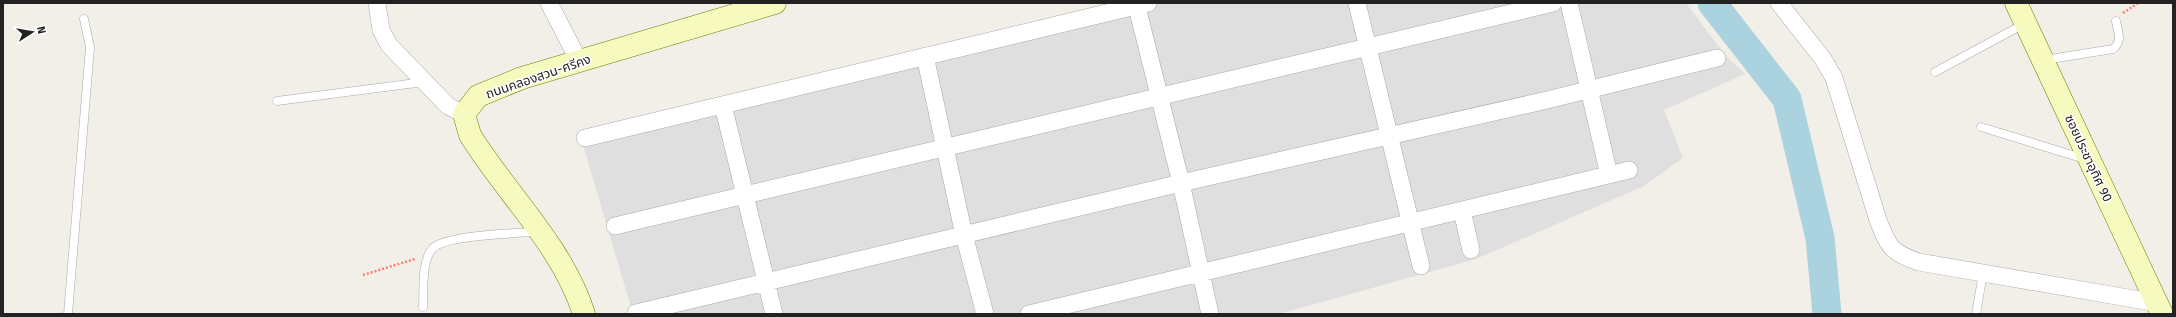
<svg xmlns="http://www.w3.org/2000/svg" width="2176" height="317" font-family="'Fira Sans','Noto Sans Thai',sans-serif">
<style>
.residential{fill:#e0dfdf}
.lines{fill:none;stroke-linecap:round;stroke-linejoin:round}
.river{stroke:#aad3df;stroke-width:29}
.lane-casing{stroke:#a9a9a9;stroke-width:9}
.street-casing{stroke:#a9a9a9;stroke-width:18}
.secondary-casing{stroke:#707d05;stroke-width:23}
.path{stroke:#fa8072;stroke-width:2.5;stroke-dasharray:2 2;stroke-linecap:butt}
.lane{stroke:#fff;stroke-width:8}
.street{stroke:#fff;stroke-width:17}
.secondary{stroke:#f7fabf;stroke-width:22}
.labels{text-anchor:middle;stroke-width:3;stroke-linejoin:round;paint-order:stroke}
.street-label{font-size:13px;fill:#222;stroke:#fff}
</style>
<rect width="100%" height="100%" fill="#f2efe9"/>
<path class="residential" d="M1114 3H1686L1725 55 1745 74 1664 110 1683 158 1644 186 1476 259 1279 314H633L580 135Z"/>
<g class="lines">
<path class="river" d="M1712 3 1787 99 1820 238 1827 314"/>
<g class="lane-casing">
<path id="lane" d="M2044 60 2113 49C2123 40 2118 33 2116 21
M1935 72 2024 24
M277 101 424 82
M1981 127 2085 159
M423 307C424 290 421 263 432 249 443 235 517 233 537 232
M68 314 90 47 84 19
M1976 314 1983 273"/>
</g>
<g class="street-casing">
<path id="street" d="M377 3 381 30 389 45 448 106 464 114
M549 3 579 61
M1136 3 1181 183 1210 314
M1357 3 1421 266
M1569 3 1609 175
M1779 3 1823 59 1834 78 1878 220C1888 246 1891 253 1919 262L2157 303
M925 56 964 235 985 314
M723 105 774 314
M585 138 1148 3
M1462 211 1471 250
M615 226 1553 3
M636 313 1181 183 1543 101 1717 58
M1029 314 1629 170"/>
</g>
<g class="secondary-casing">
<path id="secondary" d="M2016 3 2162 314
M584 314C562 245 507 195 470 135L464 114 478 96 522 78 775 3"/>
</g>
<path class="path" d="M2123 13 2138 3
M363 275 415 259"/>
<use href="#lane" class="lane"/>
<use href="#street" class="street"/>
<use href="#secondary" class="secondary"/>
</g>
<g class="labels">
<g class="street-label">
<text transform="translate(538 76) rotate(-19)" y="5">ถนนคลองสวน-ศรีคง</text>
<text transform="translate(2089 158) rotate(65)" y="5">ซอยประชาอุทิศ 90</text>
</g>
</g>
<rect width="2176" height="317" fill="none" stroke="#222222" stroke-width="8"/>
<g transform="translate(32 32) rotate(78)" stroke="#ffffff" stroke-width="3" paint-order="stroke">
<path d="M0-3L7 15L0 10L-7 15Z" fill="#222222"/>
<text y="-6" font-size="11" font-weight="bold" text-anchor="middle" fill="#222222">N</text>
</g>
</svg>
